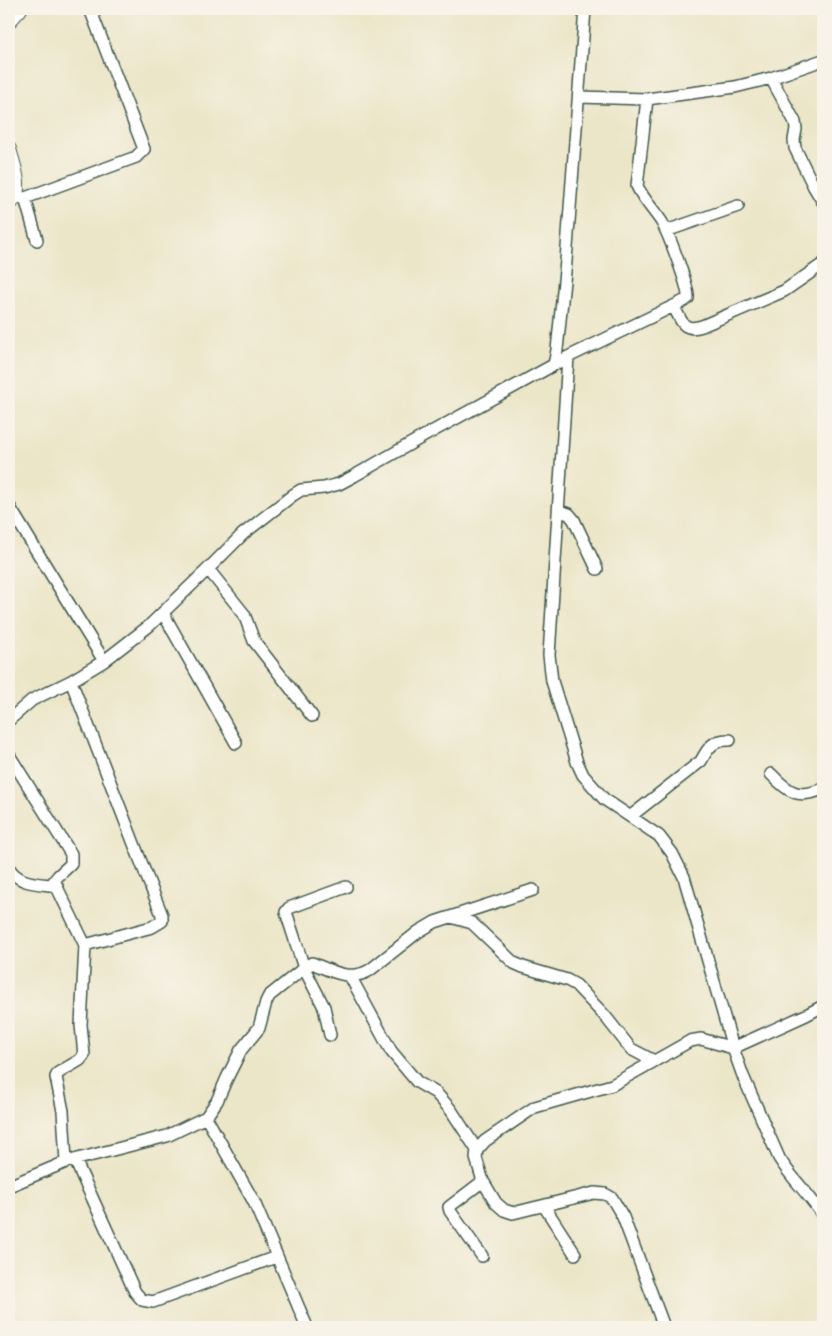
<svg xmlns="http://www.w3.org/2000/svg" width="832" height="1336" font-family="'Architects Daughter',sans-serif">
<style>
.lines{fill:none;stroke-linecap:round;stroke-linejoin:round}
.minor-casing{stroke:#3e564a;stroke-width:14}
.tertiary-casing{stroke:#3e564a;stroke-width:16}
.minor{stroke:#fff;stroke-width:11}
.tertiary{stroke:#fff;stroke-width:14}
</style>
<rect width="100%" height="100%" fill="#f7f3e8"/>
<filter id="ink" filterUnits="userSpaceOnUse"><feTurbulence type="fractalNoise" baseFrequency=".02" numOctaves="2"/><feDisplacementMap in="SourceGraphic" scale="10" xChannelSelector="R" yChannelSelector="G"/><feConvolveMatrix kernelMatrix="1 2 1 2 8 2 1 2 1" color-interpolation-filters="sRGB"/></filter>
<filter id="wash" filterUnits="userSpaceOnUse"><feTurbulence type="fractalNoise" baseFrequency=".0096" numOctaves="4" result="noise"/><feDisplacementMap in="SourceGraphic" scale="20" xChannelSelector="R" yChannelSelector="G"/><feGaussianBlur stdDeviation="1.12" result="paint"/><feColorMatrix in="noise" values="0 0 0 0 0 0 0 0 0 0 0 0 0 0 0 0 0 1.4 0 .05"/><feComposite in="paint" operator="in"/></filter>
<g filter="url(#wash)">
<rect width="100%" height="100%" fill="#ece6c9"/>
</g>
<g filter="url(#ink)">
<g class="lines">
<g class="minor-casing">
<path id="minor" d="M771 78 795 122 796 129 794 140 795 148 814 187 823 202
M579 97 647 99
M15 197 25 198 136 157 144 149 90 9
M25 198 37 240
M666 231 738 206
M674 307C682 322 683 332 702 326L784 291 823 264
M568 357 549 655 552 681 577 762 583 775 604 799 659 836 672 853 684 877 733 1048 743 1076 779 1158C791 1178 810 1195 823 1216
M554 365 557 350 566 261 585 9
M9 506 104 661
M559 511 569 514 574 520 597 569
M208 569 244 614 254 641 312 716
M163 613 236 743
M71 681 143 867 162 915V921L152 927 85 945
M9 720 32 700 71 681 104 661 149 626 208 569 243 534 293 495 301 490 324 488 339 484 354 476 424 436 568 357 684 301 688 298C689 287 668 232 661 221 653 209 643 199 637 186L647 99 735 87 771 78 823 60
M9 755 71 854V864L58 876 54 881 85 945 81 1025 84 1055 80 1060 58 1073 56 1077 63 1111 66 1162
M771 774C789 793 798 799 823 789
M631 816 701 761C708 748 713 739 730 740
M9 868C19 885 39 883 57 886
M451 917 472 923 514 963 523 967 567 980 576 985 605 1016 631 1049 654 1061
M350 976 391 1051 417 1082 436 1093 451 1110 477 1150
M330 1035 324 1007 304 968 312 963C331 971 351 982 370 970L418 932 435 922 533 890
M206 1117 254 1202 307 1327
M75 1160 135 1292 142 1300 153 1302 276 1257
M9 1186 66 1162 167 1136 206 1117 217 1101 227 1078 241 1050 259 1028 266 1002 269 996 304 968 286 912 289 908 346 887
M544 1206 575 1254
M482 1256 450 1211 449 1207 483 1181
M664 1327 623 1217 612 1198 605 1194 594 1193 513 1213 504 1210 496 1203 483 1181 476 1158 477 1150 485 1141 535 1107 612 1085 690 1041 701 1039 733 1048 806 1015 823 1006"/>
</g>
<g class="tertiary-casing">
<path id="tertiary" d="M9 21 20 9
M9 149C13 165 25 192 9 204"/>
</g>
<use href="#minor" class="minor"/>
<use href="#tertiary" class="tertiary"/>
</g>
</g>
<rect width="832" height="1336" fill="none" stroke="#f7f3e8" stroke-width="30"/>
</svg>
